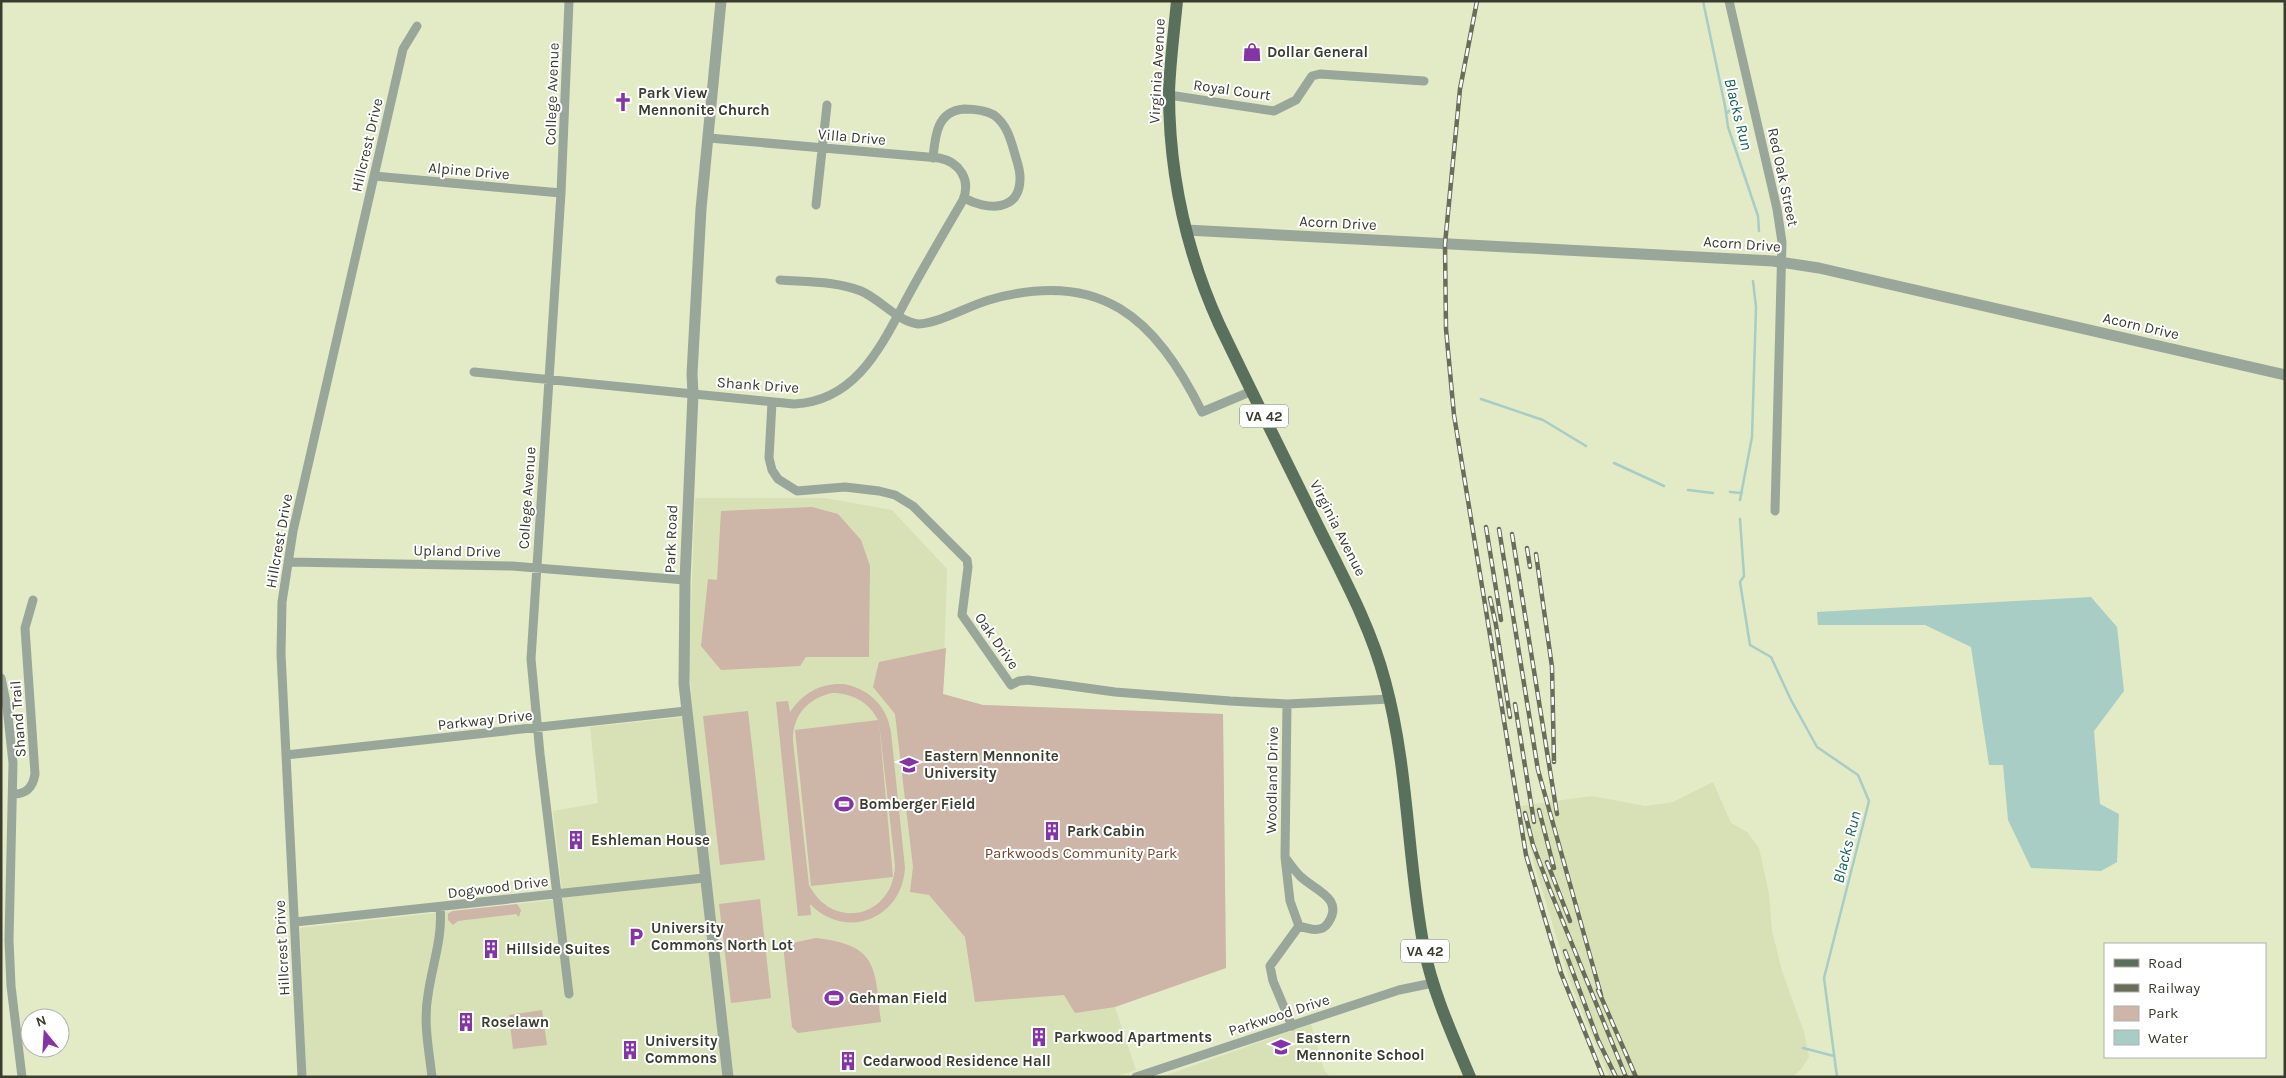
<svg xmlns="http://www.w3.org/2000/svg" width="2286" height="1078" font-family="Karla,sans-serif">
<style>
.built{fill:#d8e0b5}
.green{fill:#cdb5a7;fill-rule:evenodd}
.water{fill:#a7cdc5}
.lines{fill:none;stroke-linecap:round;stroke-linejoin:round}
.stream{stroke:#a7cdc5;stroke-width:2.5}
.minor{stroke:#99a69a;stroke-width:9}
.tertiary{stroke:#99a69a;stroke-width:11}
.primary{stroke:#59705d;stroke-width:12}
.rail-casing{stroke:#696d59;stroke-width:4.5}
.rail{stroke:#fff;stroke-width:2.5;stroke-dasharray:8;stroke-linecap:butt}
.labels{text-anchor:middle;stroke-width:4;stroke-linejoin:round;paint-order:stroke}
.shield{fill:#fff;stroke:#75766d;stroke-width:1}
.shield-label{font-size:14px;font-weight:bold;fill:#3a3c2e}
.poi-label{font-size:15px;font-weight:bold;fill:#3a3c2e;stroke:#fff;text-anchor:start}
.street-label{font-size:15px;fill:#3a3c2e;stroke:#fff}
.park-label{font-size:15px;fill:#71462b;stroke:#fff}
.water-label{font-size:16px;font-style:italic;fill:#176157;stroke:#fff}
</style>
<rect width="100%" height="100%" fill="#e3eac6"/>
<path class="built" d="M695 498H825L892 510 947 569 943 694 983 705 1223 714 1226 968 1115 1007 1136 1070 1116 1077H306L300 928 563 899 553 811 598 803 590 727 693 716 689 668Z
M1713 782 1731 823 1747 832 1759 848 1769 894 1772 931 1782 971 1804 1032 1809 1057 1802 1068 1792 1077H1609L1571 985 1536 870 1520 806 1592 796 1645 806 1673 802Z
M1311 1024 1324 1070 1330 1077H1161Z"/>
<path class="green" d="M812 507 838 514 861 540 870 566 869 657H806L800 666 721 670 701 646 708 579 717 580 721 511Z
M946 648 943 694 983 705 1223 714 1226 968 1115 1007 1075 1013 1064 995 975 1002 965 937 929 895 910 892 913 867 895 714 873 687 879 662Z
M844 684C869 689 887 706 891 732L905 868C902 919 846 941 810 904L811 915 798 916 776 702 788 701 790 712C803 693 820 683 844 684ZM832 693C852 693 869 702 878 720L795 730 811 886 893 877 879 722 895 865C894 917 833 932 809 885L793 741C792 716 808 698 832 693Z
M748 711 765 860 720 865 703 716Z
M760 899 771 998 731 1003 719 904Z
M517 904 521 910 519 917 516 914 458 921 453 925 448 920V914L452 911Z
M816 938C878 945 875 967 881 1022L798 1033 792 1027 783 945Z
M542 1010 547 1045 513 1049 509 1015Z"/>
<path class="water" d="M2091 597 2117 627 2124 691 2094 731 2100 804 2119 814 2117 862 2101 871 2031 868 2008 820 2003 765H1989L1971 647 1925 625H1818L1817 612Z"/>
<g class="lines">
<path class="stream" d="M1703 1 1725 106 1728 127 1758 216 1759 231
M1726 114 1732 108
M1481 399 1543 420 1586 446
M1614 463 1664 486
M1688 490 1713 493
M1730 492 1742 493
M1740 500 1752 437 1756 307 1753 281
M1740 519 1744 576 1740 582 1750 645 1771 657 1791 700 1817 747 1858 775 1869 801 1824 978 1837 1077
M1803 1048 1834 1056"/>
<path class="minor" d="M1729 1 1777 209 1782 242 1775 511
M1169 95 1274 111 1296 100 1312 76 1320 74 1424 81
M933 158C935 136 937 111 964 109 974 109 985 110 994 115 1006 124 1010 137 1014 151 1016 159 1020 168 1020 177 1021 213 986 210 964 198
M374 176 561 193
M816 205 827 105
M780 280C806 282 836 281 861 291 880 299 897 321 918 324 940 323 968 306 989 300 1100 268 1155 317 1202 412L1252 391
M474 372 794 404C861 401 885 337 913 287 929 258 946 229 963 200 971 180 960 162 939 158L709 138
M772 402 769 458 772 470 778 479 797 491 845 487 879 491 895 495 913 506 967 560 968 567 962 615 1011 685 1019 681 1028 680 1115 692 1230 701 1287 704 1390 699
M288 562 512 566 685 580
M1 678 7 707 13 763 9 940 11 986 22 1077
M286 755 686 711
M13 794C27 794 33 787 35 774L25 628 33 600
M1285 857 1290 901 1299 926C1309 929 1322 933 1328 923 1345 898 1314 890 1300 876 1295 871 1290 864 1285 857L1287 704
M295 922 704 878
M569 994 540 754 531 659 561 193 569 1
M1292 1026 1273 981 1270 966 1299 926
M302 1077 281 654 282 602 293 531 403 49 417 26
M432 1077C429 1050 423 1022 428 995 432 965 443 938 440 907
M1136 1077 1399 990 1433 983"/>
<path class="tertiary" d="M721 1 701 209 692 374 693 394 685 580 684 684 728 1077
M1186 230 1773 261 1819 268 2285 375"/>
<path class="primary" d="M1177 1C1174 32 1170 62 1169 92 1169 172 1186 251 1219 324 1252 393 1286 461 1320 530 1345 580 1371 628 1385 681 1409 769 1407 860 1424 948 1433 993 1452 1034 1470 1077"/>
<g class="rail-casing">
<path id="rail" d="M1477 1 1460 89 1445 244 1446 329 1454 415 1526 855 1561 973 1603 1077
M1486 527 1501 620
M1499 529 1538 770 1601 995
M1512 534 1557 814
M1527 548 1530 567
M1536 554 1552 667 1554 762
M1490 598 1496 625 1510 717
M1515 704 1534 822
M1539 810 1554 868
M1525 813 1533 845 1550 890 1626 1077
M1547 862 1570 921
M1565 951 1598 1040 1616 1077
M1598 990 1636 1077"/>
</g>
<use href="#rail" class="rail"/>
</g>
<defs>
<g id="shop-bare" transform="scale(1.5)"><path d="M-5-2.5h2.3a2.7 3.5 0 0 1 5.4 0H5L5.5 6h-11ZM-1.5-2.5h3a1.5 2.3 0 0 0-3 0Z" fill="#8335a6" stroke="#fff" stroke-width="2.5" paint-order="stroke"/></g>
<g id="church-bare" transform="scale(1.5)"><path d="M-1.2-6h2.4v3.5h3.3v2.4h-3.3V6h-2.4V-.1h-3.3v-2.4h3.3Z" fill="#8335a6" stroke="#fff" stroke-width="2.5" paint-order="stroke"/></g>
<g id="university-bare" transform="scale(1.5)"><path d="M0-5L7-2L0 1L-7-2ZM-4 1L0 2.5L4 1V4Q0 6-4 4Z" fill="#8335a6" stroke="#fff" stroke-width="2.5" paint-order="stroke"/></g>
<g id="stadium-bare" transform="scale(1.5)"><path d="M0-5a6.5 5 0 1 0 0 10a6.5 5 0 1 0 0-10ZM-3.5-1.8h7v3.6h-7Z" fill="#8335a6" stroke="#fff" stroke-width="2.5" paint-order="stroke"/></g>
<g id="building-bare" transform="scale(1.5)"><path d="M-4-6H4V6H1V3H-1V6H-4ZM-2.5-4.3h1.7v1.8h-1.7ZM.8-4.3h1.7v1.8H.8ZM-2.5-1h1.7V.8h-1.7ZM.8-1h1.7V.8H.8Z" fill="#8335a6" stroke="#fff" stroke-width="2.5" paint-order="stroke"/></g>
<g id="parking-bare" transform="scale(1.5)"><path d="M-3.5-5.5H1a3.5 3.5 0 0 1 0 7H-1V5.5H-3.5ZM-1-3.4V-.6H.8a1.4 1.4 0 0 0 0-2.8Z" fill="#8335a6" stroke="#fff" stroke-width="2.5" paint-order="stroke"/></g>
<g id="school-bare" transform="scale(1.5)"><path d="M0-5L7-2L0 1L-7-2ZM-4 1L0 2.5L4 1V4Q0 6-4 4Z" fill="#8335a6" stroke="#fff" stroke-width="2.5" paint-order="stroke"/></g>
</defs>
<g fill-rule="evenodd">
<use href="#shop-bare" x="1252" y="52"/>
<use href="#church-bare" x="623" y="102"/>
<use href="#university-bare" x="909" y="765"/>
<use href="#stadium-bare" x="844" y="804"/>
<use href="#building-bare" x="1052" y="831"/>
<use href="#building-bare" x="576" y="840"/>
<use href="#parking-bare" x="636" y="937"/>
<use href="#building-bare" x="491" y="949"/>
<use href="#stadium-bare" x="834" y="998"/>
<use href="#building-bare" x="466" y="1022"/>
<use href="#building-bare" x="1039" y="1037"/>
<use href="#school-bare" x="1281" y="1047"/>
<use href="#building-bare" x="630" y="1050"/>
<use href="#building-bare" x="848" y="1061"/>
</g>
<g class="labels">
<g class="shield">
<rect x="1240" y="404.5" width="48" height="23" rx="4"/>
<rect x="1401" y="939.5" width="48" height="23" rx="4"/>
</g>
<g class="shield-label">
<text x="1264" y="421">VA 42</text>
<text x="1425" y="956">VA 42</text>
</g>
<g class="poi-label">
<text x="1267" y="57">Dollar General</text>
<text x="638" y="98">Park View<tspan x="638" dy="17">Mennonite Church</tspan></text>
<text x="924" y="761">Eastern Mennonite<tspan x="924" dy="17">University</tspan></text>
<text x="859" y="809">Bomberger Field</text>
<text x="1067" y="836">Park Cabin</text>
<text x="591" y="845">Eshleman House</text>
<text x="651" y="933">University<tspan x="651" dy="17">Commons North Lot</tspan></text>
<text x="506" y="954">Hillside Suites</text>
<text x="849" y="1003">Gehman Field</text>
<text x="481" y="1027">Roselawn</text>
<text x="1054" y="1042">Parkwood Apartments</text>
<text x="1296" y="1043">Eastern<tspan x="1296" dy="17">Mennonite School</tspan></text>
<text x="645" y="1046">University<tspan x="645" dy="17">Commons</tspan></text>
<text x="863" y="1066">Cedarwood Residence Hall</text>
</g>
<g class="street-label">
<text transform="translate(1157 71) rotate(-87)" y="5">Virginia Avenue</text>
<text transform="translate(1232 90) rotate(8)" y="5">Royal Court</text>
<text transform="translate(552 94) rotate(-88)" y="5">College Avenue</text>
<text transform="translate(852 137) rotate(5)" y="5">Villa Drive</text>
<text transform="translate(367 145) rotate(-77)" y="5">Hillcrest Drive</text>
<text transform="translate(469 171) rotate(5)" y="5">Alpine Drive</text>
<text transform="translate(1783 177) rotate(78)" y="5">Red Oak Street</text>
<text transform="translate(1338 223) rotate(3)" y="5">Acorn Drive</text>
<text transform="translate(1742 244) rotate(4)" y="5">Acorn Drive</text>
<text transform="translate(2141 326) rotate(13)" y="5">Acorn Drive</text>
<text transform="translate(758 385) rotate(4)" y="5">Shank Drive</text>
<text transform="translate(527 498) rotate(-86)" y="5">College Avenue</text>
<text transform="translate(1338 528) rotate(63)" y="5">Virginia Avenue</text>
<text transform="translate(671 539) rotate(-88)" y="5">Park Road</text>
<text transform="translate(279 541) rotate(-80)" y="5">Hillcrest Drive</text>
<text transform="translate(457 551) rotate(1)" y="5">Upland Drive</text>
<text transform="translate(997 641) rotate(55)" y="5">Oak Drive</text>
<text transform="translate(18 719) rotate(-94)" y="5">Shand Trail</text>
<text transform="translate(485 720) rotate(-6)" y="5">Parkway Drive</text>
<text transform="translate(1272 780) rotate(-89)" y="5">Woodland Drive</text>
<text transform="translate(498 887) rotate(-7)" y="5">Dogwood Drive</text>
<text transform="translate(282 948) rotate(-93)" y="5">Hillcrest Drive</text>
<text transform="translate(1279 1015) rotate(-18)" y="5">Parkwood Drive</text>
</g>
<g class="park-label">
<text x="1081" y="858">Parkwoods Community Park</text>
</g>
<g class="water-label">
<text transform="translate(1739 114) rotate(76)" y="6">Blacks Run</text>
<text transform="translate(1846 847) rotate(-76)" y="6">Blacks Run</text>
</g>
</g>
<rect width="2286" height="1078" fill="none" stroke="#3a3c2e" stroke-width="5"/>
<rect x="2104" y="943" width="162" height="115" fill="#ffffff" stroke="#b0b1ab"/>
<rect x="2114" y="959" width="25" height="8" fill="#59705d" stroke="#b0b1ab"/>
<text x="2148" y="968" font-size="15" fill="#3a3c2e">Road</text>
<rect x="2114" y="984" width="25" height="8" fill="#696d59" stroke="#b0b1ab"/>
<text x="2148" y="993" font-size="15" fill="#3a3c2e">Railway</text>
<rect x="2114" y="1006" width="25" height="15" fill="#cdb5a7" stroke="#b0b1ab"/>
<text x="2148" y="1018" font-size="15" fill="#3a3c2e">Park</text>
<rect x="2114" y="1030" width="25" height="15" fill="#a7cdc5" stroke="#b0b1ab"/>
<text x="2148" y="1043" font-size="15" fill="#3a3c2e">Water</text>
<g transform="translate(45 1033) rotate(342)"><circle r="24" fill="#ffffff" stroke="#b0b1ab"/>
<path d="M0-4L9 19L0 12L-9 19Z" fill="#8335a6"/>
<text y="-8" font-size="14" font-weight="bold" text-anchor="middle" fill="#3a3c2e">N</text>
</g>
</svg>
